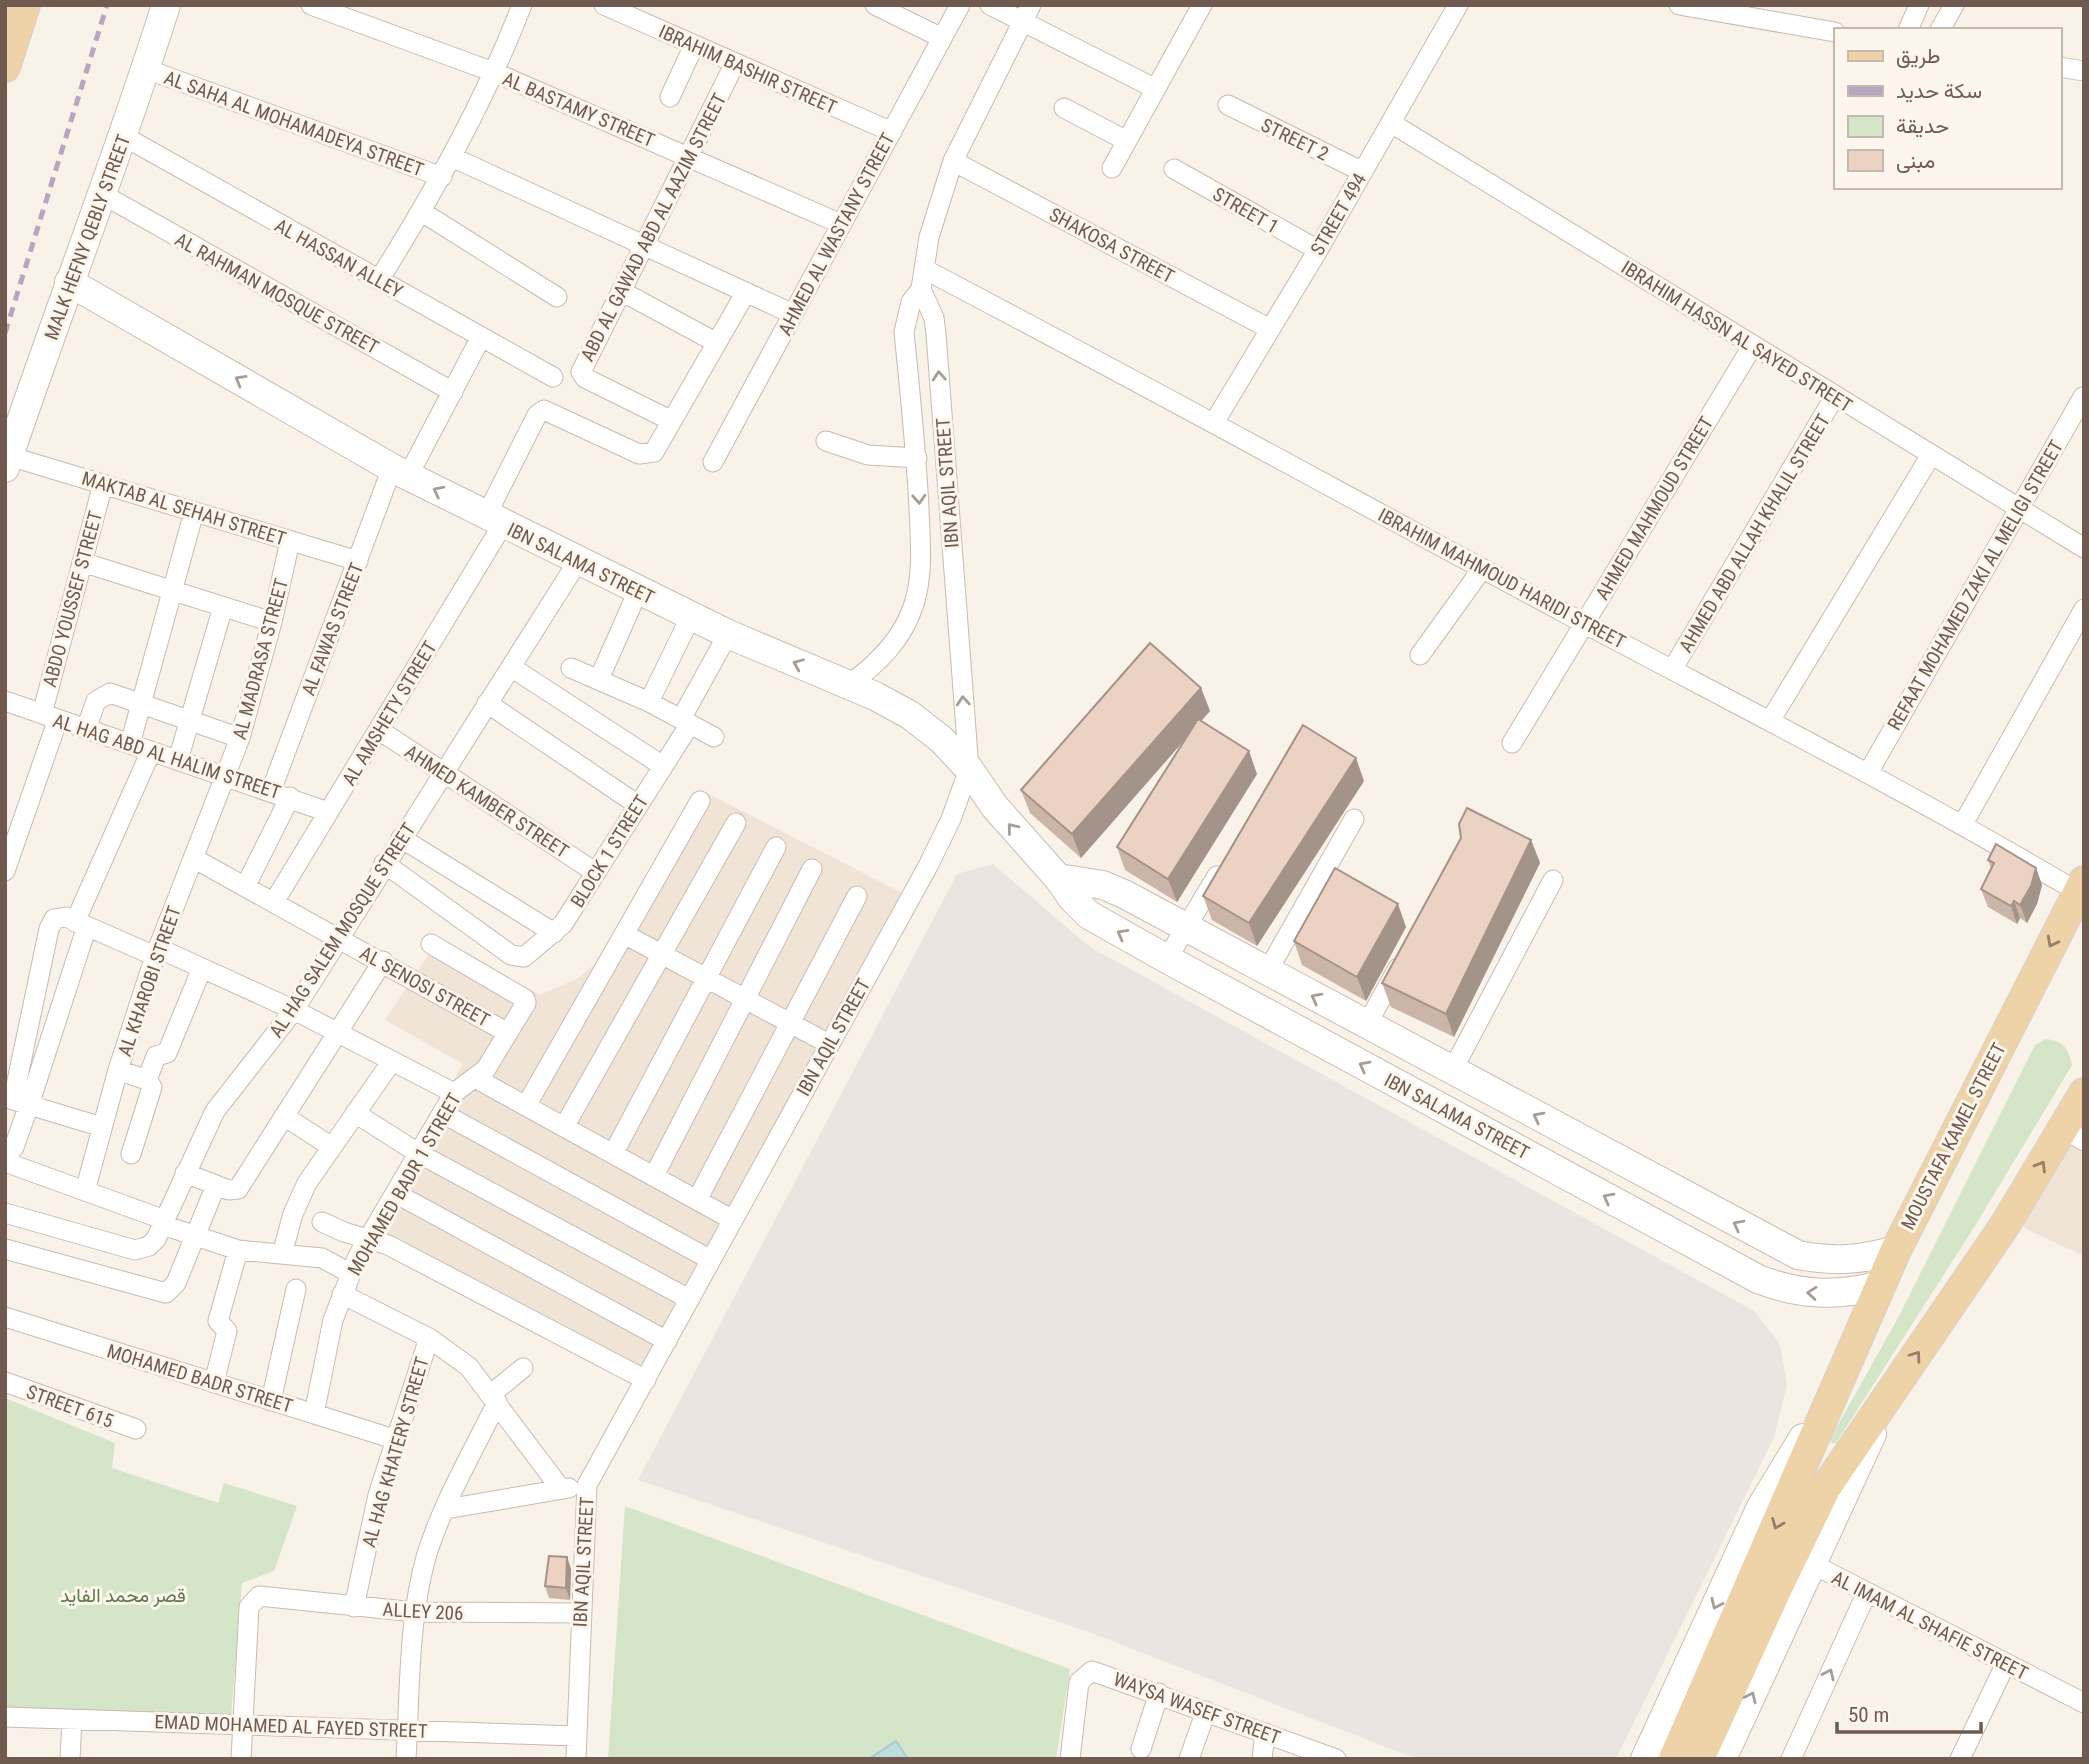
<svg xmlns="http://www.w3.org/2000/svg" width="2089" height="1764" font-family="'Roboto Condensed',Vazirmatn,sans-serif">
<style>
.residential{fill:#f0e4d7}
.industrial{fill:#eae5e1}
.green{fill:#d5e5c8}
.water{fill:#bedde1;stroke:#a6ccd1;stroke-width:2}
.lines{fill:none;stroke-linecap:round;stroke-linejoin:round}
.street-casing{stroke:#cabaaf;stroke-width:21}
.secondary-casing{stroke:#cebcb0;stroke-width:30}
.primary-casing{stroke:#d7d1ce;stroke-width:32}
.street{stroke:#fff;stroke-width:19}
.secondary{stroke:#fff;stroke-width:28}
.primary{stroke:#efd3a8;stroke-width:30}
.rail{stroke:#b5a7c2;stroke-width:5;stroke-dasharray:10 7;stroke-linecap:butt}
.wall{fill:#cab5a8}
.shaded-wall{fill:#a49388}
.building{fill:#ebd2c3;stroke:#a49388;stroke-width:2}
.oneway{stroke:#a99c95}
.oneway2{stroke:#967e6a}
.labels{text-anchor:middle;stroke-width:6;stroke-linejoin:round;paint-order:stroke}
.street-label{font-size:19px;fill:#705a4f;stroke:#fdf6ed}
.park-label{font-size:19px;fill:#5b7a4c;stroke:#fdf6ed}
</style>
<rect width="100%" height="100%" fill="#f9f2e8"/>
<path class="residential" d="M703 791 902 893 728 1223 639 1383 383 1251 374 1216 463 1064 385 1020 439 939 540 995 578 978 607 954Z
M2084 1114V1256L2026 1229 2022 1223Z"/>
<path class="industrial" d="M993 864 1090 947 1754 1311 1780 1344 1787 1385 1774 1437 1616 1759H1417L1086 1631 638 1480 957 874Z"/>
<path class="green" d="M2046 1039C2064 1041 2068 1048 2072 1065L1975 1226 1836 1443H1832L1830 1439 1898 1318 2035 1045Z
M5 1398 115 1443 112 1468 218 1503 224 1483 297 1506 274 1571 242 1583 231 1716 5 1709Z
M625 1506 1070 1669 1056 1759H608Z"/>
<path class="water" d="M896 1741 908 1759H869Z"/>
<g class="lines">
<g class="street-casing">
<path id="street" d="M311 5 496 73 841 224
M604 5 892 132
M875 5 942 38
M990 5 1156 89
M1679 5 1835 32
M1908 30 1919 5
M1940 30 1954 5
M2059 67 2084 71
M146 69 442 177
M670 97 694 45
M1228 105 1363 172
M1064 108 1127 141
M1391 123 2084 548
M125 137 553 377
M452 157 793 314
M953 161 1270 329
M1112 168 1202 5
M1174 169 1318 250
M102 194 453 392
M422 212 557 297
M924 269C1138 381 1350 498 1563 612 1735 704 1910 792 2078 892
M379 280C434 192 484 103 522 5
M621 291 717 343
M672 421 585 378 581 372 735 63
M1215 421 1318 250 1458 5
M826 441 868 455 917 458
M9 456 358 561
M713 462 960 5
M408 476 481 337
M486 516 537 415 544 410 639 454 654 452 746 292
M82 562 272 622
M1420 655 1482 569
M511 667 663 766
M571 668 649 702 714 737
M1672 670 1835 396
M599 679 638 591
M848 685C878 664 903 639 914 604 924 572 920 540 919 508 916 449 910 391 904 332L911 302 921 289 929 237 953 161 1031 5
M5 701 328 812
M649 702 691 616
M487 703 638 805
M42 714 103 484
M681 719 728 634
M1770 721 1931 455
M86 729 96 701 110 693 240 738
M379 730 595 872
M1512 743 1753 345
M130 744 194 512
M178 760 223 607
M1868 773 2083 397
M271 791 392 468
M1963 824 2084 609
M401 838 554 933
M195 859 508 1033
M384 863 511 955 524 957 563 924 690 724
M5 871 58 719
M245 887 290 797
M274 902 503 524
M75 922 151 751
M624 934 829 1044
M158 948 294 1010 454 1093
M1167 959 1217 876
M1267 972 1354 819
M1366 1026 1398 968
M118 1070 147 1080 152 1087 131 1154
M1452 1071 1553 880
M475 1078 733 1220
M147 1080 156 1056 167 1053 202 968
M13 1100 49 929 54 919 66 917 155 956
M16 1101 102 1127
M526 1106 700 801
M355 1113 418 1153 689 1299
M442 1113 711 1260
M284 1116 332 1147
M564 1127 736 823
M2063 1129 2084 1141
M613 1154 776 847
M5 1160 14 1147 29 1105 87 926
M5 1162 165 1220
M185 1173 229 1190 238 1189 383 961
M654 1176 812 869
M85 1191 118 1070 155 956 240 738 272 622 290 541
M395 1193 667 1341
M697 1200 857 896
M5 1213 135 1250 149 1246 156 1239 215 1111 294 1010 578 561
M322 1222 344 1232 388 1245 646 1380
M163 1225 238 1250 322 1258 350 1273
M5 1249 166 1293 176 1283 216 1185
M282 1254 293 1214 307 1183 392 1061
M342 1294 429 1338 469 1367 561 1489
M5 1317 394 1439
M5 1382 136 1429
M214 1383 227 1331 218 1321 238 1250
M491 1394 523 1368
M271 1401 296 1289
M314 1414 333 1320 358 1256 454 1093 486 1069 526 1003 525 999 431 944
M446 1509 569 1488
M1814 1565 2084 1703
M354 1607 378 1495 429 1338
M5 1717 577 1736
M1141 1749 1159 1693
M70 1759 72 1720
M241 1759 249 1607 259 1596 415 1612 581 1613
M406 1759C410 1692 408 1622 426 1557 442 1504 473 1452 497 1402
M576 1759 587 1485 928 866 951 819 969 769 936 334 934 318 921 289
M1070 1759 1079 1682 1092 1671 1336 1759
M1189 1759 1206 1711
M1262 1759 1265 1733
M1791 1759 1867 1592
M1960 1759 2006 1663"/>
</g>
<g class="secondary-casing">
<path id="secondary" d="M69 282 392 468 728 634 875 696 910 715 942 740 969 769 995 807 1058 878 1072 898 1089 915 1167 959 1758 1279C1799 1295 1837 1297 1880 1285
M5 468C57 313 117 161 166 5
M1058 878 1103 885 1124 894 1798 1255C1834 1262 1861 1260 1896 1250
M1645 1759 1761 1507 1803 1438
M1722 1759 1872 1434"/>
</g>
<g class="primary-casing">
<path id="primary" d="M5 67 25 5
M1674 1759 1896 1250 2084 881
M1699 1759 1777 1588 1826 1487 2005 1225 2084 1093"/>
</g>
<use href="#street" class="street"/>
<use href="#secondary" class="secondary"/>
<use href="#primary" class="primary"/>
<path class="rail" d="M5 333 107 5"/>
</g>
<path class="wall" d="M1201 688 1210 711 1201 721 1257 774 1177 902 1125 870 1117 847 1184 740 1081 858 1030 813 1021 790Z
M1364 781 1257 946 1212 920 1203 896Z
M1531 840 1540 863 1454 1037 1391 1007 1382 983Z
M1988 860 2036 868 2042 885 2037 904 2027 923 2020 918 2017 924 1988 907 1981 889 1991 868Z
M1406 927 1366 1001 1302 965 1294 941Z
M567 1557 571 1569 570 1600 549 1598 545 1586Z"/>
<path class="shaded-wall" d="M1201 688 1210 711 1081 858 1072 834Z
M1249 751 1257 774 1177 902 1168 879Z
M1356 758 1364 781 1257 946 1249 923Z
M1531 840 1540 863 1454 1037 1446 1014Z
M2036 868 2042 885 2037 904 2027 923 2020 905Z
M2014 901 2020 918 2017 924 2011 906Z
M1398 904 1406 927 1366 1001 1357 977Z
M567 1557 571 1569 570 1600 566 1588Z"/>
<path class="building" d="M1150 643 1201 688 1072 834 1021 790Z
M1198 719 1249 751 1168 879 1117 847Z
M1303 725 1356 758 1249 923 1203 896Z
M1467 808 1531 840 1446 1014 1382 983 1461 838 1459 824Z
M1996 844 2036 868 2031 886 2020 905 2014 901 2011 906 1981 889 1994 863 1988 860Z
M1335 868 1398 904 1357 977 1294 941Z
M549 1556 567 1557 566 1588 545 1586Z"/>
<defs><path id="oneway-chevron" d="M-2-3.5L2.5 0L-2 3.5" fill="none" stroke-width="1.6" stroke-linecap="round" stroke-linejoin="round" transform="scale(1.75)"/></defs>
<g class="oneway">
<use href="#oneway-chevron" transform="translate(939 376) rotate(-94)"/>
<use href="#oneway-chevron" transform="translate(240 380) rotate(-150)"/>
<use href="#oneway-chevron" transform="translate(438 491) rotate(-153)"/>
<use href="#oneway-chevron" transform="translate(919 499) rotate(87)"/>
<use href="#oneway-chevron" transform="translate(798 664) rotate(-157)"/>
<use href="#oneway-chevron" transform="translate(963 701) rotate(-94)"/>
<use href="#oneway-chevron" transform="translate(1012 828) rotate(-129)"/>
<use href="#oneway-chevron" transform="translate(1122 934) rotate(-151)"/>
<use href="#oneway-chevron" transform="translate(1316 998) rotate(-152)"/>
<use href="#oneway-chevron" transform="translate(1364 1066) rotate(-152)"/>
<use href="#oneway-chevron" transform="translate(1538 1117) rotate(-152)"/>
<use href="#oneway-chevron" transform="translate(1608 1198) rotate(-152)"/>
<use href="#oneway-chevron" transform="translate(1738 1225) rotate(-152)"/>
<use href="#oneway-chevron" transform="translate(1812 1293) rotate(-175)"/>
<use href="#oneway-chevron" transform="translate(1716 1604) rotate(115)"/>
<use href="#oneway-chevron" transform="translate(1829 1674) rotate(-65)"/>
<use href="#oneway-chevron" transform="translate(1751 1697) rotate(-65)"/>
</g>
<g class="oneway2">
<use href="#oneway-chevron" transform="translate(2052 942) rotate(118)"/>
<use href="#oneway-chevron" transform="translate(2041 1166) rotate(-59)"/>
<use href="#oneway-chevron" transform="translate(1916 1356) rotate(-54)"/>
<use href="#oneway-chevron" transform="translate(1777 1524) rotate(112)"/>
</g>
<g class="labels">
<g class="street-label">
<text transform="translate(748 69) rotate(24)" y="7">IBRAHIM BASHIR STREET</text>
<text transform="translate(579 109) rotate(23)" y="7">AL BASTAMY STREET</text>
<text transform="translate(294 123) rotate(20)" y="7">AL SAHA AL MOHAMADEYA STREET</text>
<text transform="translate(1295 139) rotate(26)" y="7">STREET 2</text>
<text transform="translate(1246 210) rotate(30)" y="7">STREET 1</text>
<text transform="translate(1338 214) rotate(-60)" y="7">STREET 494</text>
<text transform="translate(653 227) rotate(-63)" y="7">ABD AL GAWAD ABD AL AAZIM STREET</text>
<text transform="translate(836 234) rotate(-62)" y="7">AHMED AL WASTANY STREET</text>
<text transform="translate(87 237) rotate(-70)" y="7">MALK HEFNY QEBLY STREET</text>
<text transform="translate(1112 245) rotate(28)" y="7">SHAKOSA STREET</text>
<text transform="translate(339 258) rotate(29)" y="7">AL HASSAN ALLEY</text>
<text transform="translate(277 293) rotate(29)" y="7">AL RAHMAN MOSQUE STREET</text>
<text transform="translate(1737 336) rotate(32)" y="7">IBRAHIM HASSN AL SAYED STREET</text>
<text transform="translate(947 483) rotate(-94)" y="7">IBN AQIL STREET</text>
<text transform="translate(184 508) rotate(17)" y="7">MAKTAB AL SEHAH STREET</text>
<text transform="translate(1654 508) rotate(-59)" y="7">AHMED MAHMOUD STREET</text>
<text transform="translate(1754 533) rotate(-59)" y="7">AHMED ABD ALLAH KHALIL STREET</text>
<text transform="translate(581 563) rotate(26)" y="7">IBN SALAMA STREET</text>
<text transform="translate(1502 578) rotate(28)" y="7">IBRAHIM MAHMOUD HARIDI STREET</text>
<text transform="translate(1975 585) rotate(-60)" y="7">REFAAT MOHAMED ZAKI AL MELIGI STREET</text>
<text transform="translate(72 599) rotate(-75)" y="7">ABDO YOUSSEF STREET</text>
<text transform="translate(332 629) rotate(-69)" y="7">AL FAWAS STREET</text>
<text transform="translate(260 659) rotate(-75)" y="7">AL MADRASA STREET</text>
<text transform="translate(389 713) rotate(-59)" y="7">AL AMSHETY STREET</text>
<text transform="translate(167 756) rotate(18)" y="7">AL HAG ABD AL HALIM STREET</text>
<text transform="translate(487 801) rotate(33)" y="7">AHMED KAMBER STREET</text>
<text transform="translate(609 851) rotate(-58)" y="7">BLOCK 1 STREET</text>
<text transform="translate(342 930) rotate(-57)" y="7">AL HAG SALEM MOSQUE STREET</text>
<text transform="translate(149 981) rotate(-71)" y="7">AL KHAROBI STREET</text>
<text transform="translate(425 986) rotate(29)" y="7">AL SENOSI STREET</text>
<text transform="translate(833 1037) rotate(-61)" y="7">IBN AQIL STREET</text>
<text transform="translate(1457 1116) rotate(28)" y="7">IBN SALAMA STREET</text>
<text transform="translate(1953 1136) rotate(-63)" y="7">MOUSTAFA KAMEL STREET</text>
<text transform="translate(404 1184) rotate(-60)" y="7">MOHAMED BADR 1 STREET</text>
<text transform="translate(200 1378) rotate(17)" y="7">MOHAMED BADR STREET</text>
<text transform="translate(70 1406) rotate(20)" y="7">STREET 615</text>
<text transform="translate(395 1452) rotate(-74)" y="7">AL HAG KHATERY STREET</text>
<text transform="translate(583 1562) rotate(-87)" y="7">IBN AQIL STREET</text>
<text transform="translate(423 1611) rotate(3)" y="7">ALLEY 206</text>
<text transform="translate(1930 1625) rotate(27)" y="7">AL IMAM AL SHAFIE STREET</text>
<text transform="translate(1197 1708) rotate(20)" y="7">WAYSA WASEF STREET</text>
<text transform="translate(291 1726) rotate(2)" y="7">EMAD MOHAMED AL FAYED STREET</text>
</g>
<g class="park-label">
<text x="123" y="1602">قصر محمد الفايد</text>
</g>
</g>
<rect width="2089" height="1764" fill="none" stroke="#705a4f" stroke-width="14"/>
<rect x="1834" y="28" width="228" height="161" fill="#fdf6ed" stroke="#c5b8ae" stroke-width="2"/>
<rect x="1848" y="51" width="35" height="10" fill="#efd3a8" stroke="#c5b8ae" stroke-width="2"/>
<text x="1896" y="63" font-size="21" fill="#705a4f">طريق</text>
<rect x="1848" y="86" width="35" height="10" fill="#b5a7c2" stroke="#c5b8ae" stroke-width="2"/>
<text x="1896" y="98" font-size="21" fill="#705a4f">سكة حديد</text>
<rect x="1848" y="116" width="35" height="21" fill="#d5e5c8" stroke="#c5b8ae" stroke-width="2"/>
<text x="1896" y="133" font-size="21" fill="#705a4f">حديقة</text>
<rect x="1848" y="150" width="35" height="21" fill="#ebd2c3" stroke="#c5b8ae" stroke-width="2"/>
<text x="1896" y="168" font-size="21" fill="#705a4f">مبنى</text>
<path d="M1837 1722v10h144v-10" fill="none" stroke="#705a4f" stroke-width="3.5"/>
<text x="1848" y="1722" font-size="21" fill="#705a4f" stroke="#fdf6ed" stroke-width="5" paint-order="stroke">50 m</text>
</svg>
